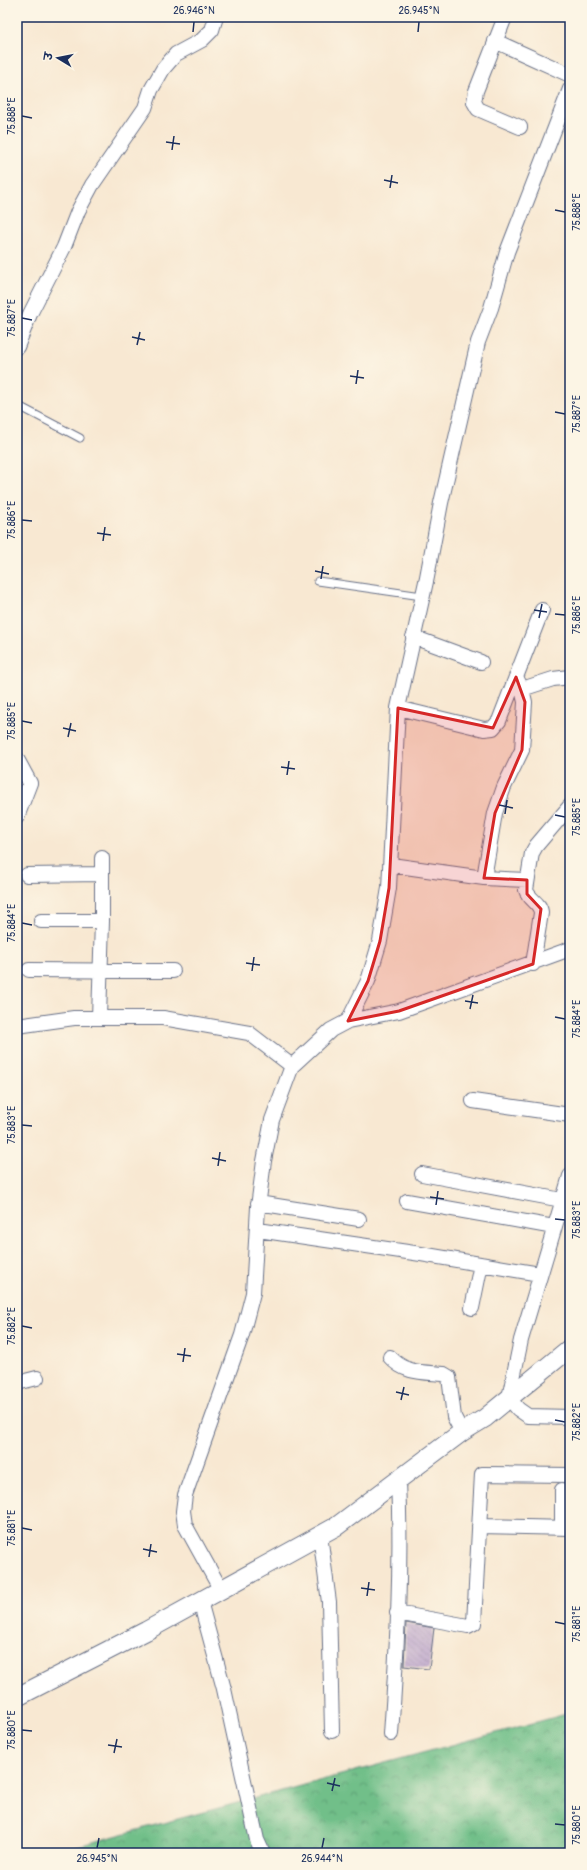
<svg xmlns="http://www.w3.org/2000/svg" width="587" height="1870" font-family="Pangolin,'Playpen Sans Deva',sans-serif">
<style>
.forest{fill:url(#forest-crowns);stroke:#467774}
.building{fill:url(#building-back-hatch)}
.lines{fill:none;stroke-linecap:round;stroke-linejoin:round}
.service-casing{stroke:#687087;stroke-width:9}
.minor-casing{stroke:#687087;stroke-width:16}
.tertiary-casing{stroke:#687087;stroke-width:20}
.service{stroke:#fff;stroke-width:7}
.minor{stroke:#fff;stroke-width:14}
.tertiary{stroke:#fff;stroke-width:18}
.marked{fill:#d62828;fill-opacity:0.2;stroke:#d62828;stroke-width:3;stroke-linejoin:round}
.ticks{fill:none;stroke:#1b2f5e;stroke-width:1.5}
.neatline{fill:none;stroke:#1b2f5e;stroke-width:1.5}
.ticks-label{font-size:10px;text-anchor:middle;fill:#1b2f5e}
</style>
<defs>
<pattern id="forest-crowns" width="20" height="18" patternUnits="userSpaceOnUse"><rect width="20" height="18" fill="#71bf89"/><path d="M2 6a3 3 0 1 1 6 0M12 15a3 3 0 1 1 6 0" fill="none" stroke="#5c9c73"/></pattern>
<pattern id="building-back-hatch" width="6" height="6" patternUnits="userSpaceOnUse"><rect width="6" height="6" fill="#b8a0c9"/><path d="M-1 5l2 2M0 0l6 6M5-1l2 2" fill="none" stroke="#9583a6"/></pattern>
</defs>
<rect width="100%" height="100%" fill="#fcf5e5"/>
<filter id="ink" filterUnits="userSpaceOnUse"><feTurbulence type="fractalNoise" baseFrequency=".025" numOctaves="2"/><feDisplacementMap in="SourceGraphic" scale="8" xChannelSelector="R" yChannelSelector="G"/><feConvolveMatrix kernelMatrix="1 2 1 2 8 2 1 2 1" color-interpolation-filters="sRGB"/></filter>
<filter id="wash" filterUnits="userSpaceOnUse"><feTurbulence type="fractalNoise" baseFrequency=".012" numOctaves="4" result="noise"/><feDisplacementMap in="SourceGraphic" scale="16" xChannelSelector="R" yChannelSelector="G"/><feGaussianBlur stdDeviation="0.9" result="paint"/><feColorMatrix in="noise" values="0 0 0 0 0 0 0 0 0 0 0 0 0 0 0 0 0 1.4 0 .05"/><feComposite in="paint" operator="in"/></filter>
<g filter="url(#wash)">
<rect width="100%" height="100%" fill="#f8e8d2"/>
<path class="forest" d="M570 1713V1853H52Z"/>
<g id="blocks">
<path class="building" d="M406 1623 434 1628 429 1669 404 1666Z"/>
</g>
</g>
<g filter="url(#ink)">
<use href="#blocks" fill-opacity="0" stroke="#687087" stroke-width="1"/>
<g class="lines">
<g class="service-casing">
<path id="service" d="M17 405 80 438
M318 581 422 596"/>
</g>
<g class="minor-casing">
<path id="minor" d="M505 17 476 91 474 102 478 109 520 127
M495 41 570 75
M570 89 507 252 491 308 478 342 441 503 427 577 398 708 389 888 380 941 368 981 348 1021 399 1011 570 949
M17 347 30 314 64 247 78 211 92 185 145 108 151 90 163 69 176 54 202 40 212 30 216 17
M413 637 481 662
M522 689 553 679 570 677
M398 708 484 729 493 728 499 721 542 610
M17 759 30 783 17 817
M391 865 484 878 527 880
M27 875 102 874
M484 878 495 813 504 787 522 750 525 702 522 689 516 677
M41 921H102L99 1018
M102 921V858
M533 964 541 913C541 903 529 900 526 890L532 853 536 846 570 806
M29 970 173 971
M17 1026 74 1018H163L249 1033 292 1066 331 1030 348 1021
M473 1101 570 1115
M422 1174 562 1200
M570 1176 521 1340 509 1398 518 1409 528 1416 570 1417
M407 1201 554 1227
M258 1203 359 1219
M258 1230 421 1254 540 1274
M472 1308 481 1264
M390 1357C405 1374 423 1372 444 1374L449 1377 454 1417 462 1432
M17 1383 37 1378
M479 1526 570 1528
M562 1527V1490
M320 1535 329 1602 332 1731
M221 1590 185 1525 183 1511 185 1495 242 1335 253 1293 258 1207 264 1161 272 1120 292 1066
M200 1601 224 1689 257 1840 263 1853
M397 1613 468 1626 474 1623 482 1474 570 1475
M391 1734C397 1650 402 1565 398 1481"/>
</g>
<g class="tertiary-casing">
<path id="tertiary" d="M17 1697 146 1631 337 1526 462 1432 485 1418 570 1348"/>
</g>
<use href="#service" class="service"/>
<use href="#minor" class="minor"/>
<use href="#tertiary" class="tertiary"/>
</g>
</g>
<path class="marked" d="M516 677 525 702 522 750 495 813 484 878 527 880V894L541 909 533 964 399 1011 348 1021 368 981 380 941 389 888 398 708 493 728Z"/>
<path class="ticks" d="M193 32 194 22M418 32 419 22M22 116 32 118M166 142 180 144M172 150 174 136M384 180 398 183M390 188 392 175M555 210 565 212M22 318 32 320M132 337 145 340M137 345 140 332M350 376 364 378M356 384 358 370M555 412 565 414M22 520 32 521M97 533 111 535M103 541 105 527M315 571 329 574M321 579 323 566M534 610 547 612M555 614 565 615M539 618 542 604M22 721 32 723M63 728 76 731M68 737 71 723M281 767 295 769M287 775 289 761M499 805 513 808M505 814 507 800M555 815 565 817M22 923 32 925M246 963 260 965M252 971 254 957M465 1001 478 1003M470 1009 473 995M555 1017 565 1019M22 1125 32 1126M212 1158 226 1161M218 1166 220 1152M430 1197 444 1199M436 1205 438 1191M555 1219 565 1220M22 1326 32 1328M177 1354 191 1356M183 1362 185 1348M396 1392 409 1395M401 1400 404 1387M555 1420 565 1422M22 1528 32 1530M143 1549 157 1552M149 1557 151 1544M361 1588 375 1590M367 1596 369 1582M555 1622 565 1624M22 1730 32 1731M108 1745 122 1747M114 1753 117 1739M327 1783 340 1786M332 1791 335 1778M555 1824 565 1825M97 1848 99 1838M322 1848 324 1838"/>
<rect width="587" height="1870" fill="none" stroke="#fcf5e5" stroke-width="44"/>
<g transform="translate(58 58) rotate(280)" stroke="#fcf5e5" stroke-width="3" paint-order="stroke">
<path d="M0-3L7 15L0 10L-7 15Z" fill="#1b2f5e"/>
<text y="-6" font-size="11" font-weight="bold" text-anchor="middle" fill="#1b2f5e">उ</text>
</g>
<rect x="22" y="22" width="543" height="1826" class="neatline"/>
<g class="ticks-label">
<text x="194" y="14">26.946°N</text>
<text x="419" y="14">26.945°N</text>
<text transform="translate(11 116) rotate(-90)" y="4">75.888°E</text>
<text transform="translate(576 212) rotate(-90)" y="4">75.888°E</text>
<text transform="translate(11 318) rotate(-90)" y="4">75.887°E</text>
<text transform="translate(576 414) rotate(-90)" y="4">75.887°E</text>
<text transform="translate(11 520) rotate(-90)" y="4">75.886°E</text>
<text transform="translate(576 615) rotate(-90)" y="4">75.886°E</text>
<text transform="translate(11 721) rotate(-90)" y="4">75.885°E</text>
<text transform="translate(576 817) rotate(-90)" y="4">75.885°E</text>
<text transform="translate(11 923) rotate(-90)" y="4">75.884°E</text>
<text transform="translate(576 1019) rotate(-90)" y="4">75.884°E</text>
<text transform="translate(11 1125) rotate(-90)" y="4">75.883°E</text>
<text transform="translate(576 1220) rotate(-90)" y="4">75.883°E</text>
<text transform="translate(11 1326) rotate(-90)" y="4">75.882°E</text>
<text transform="translate(576 1422) rotate(-90)" y="4">75.882°E</text>
<text transform="translate(11 1528) rotate(-90)" y="4">75.881°E</text>
<text transform="translate(576 1624) rotate(-90)" y="4">75.881°E</text>
<text transform="translate(11 1730) rotate(-90)" y="4">75.880°E</text>
<text transform="translate(576 1825) rotate(-90)" y="4">75.880°E</text>
<text x="97" y="1862">26.945°N</text>
<text x="322" y="1862">26.944°N</text>
</g>
</svg>
